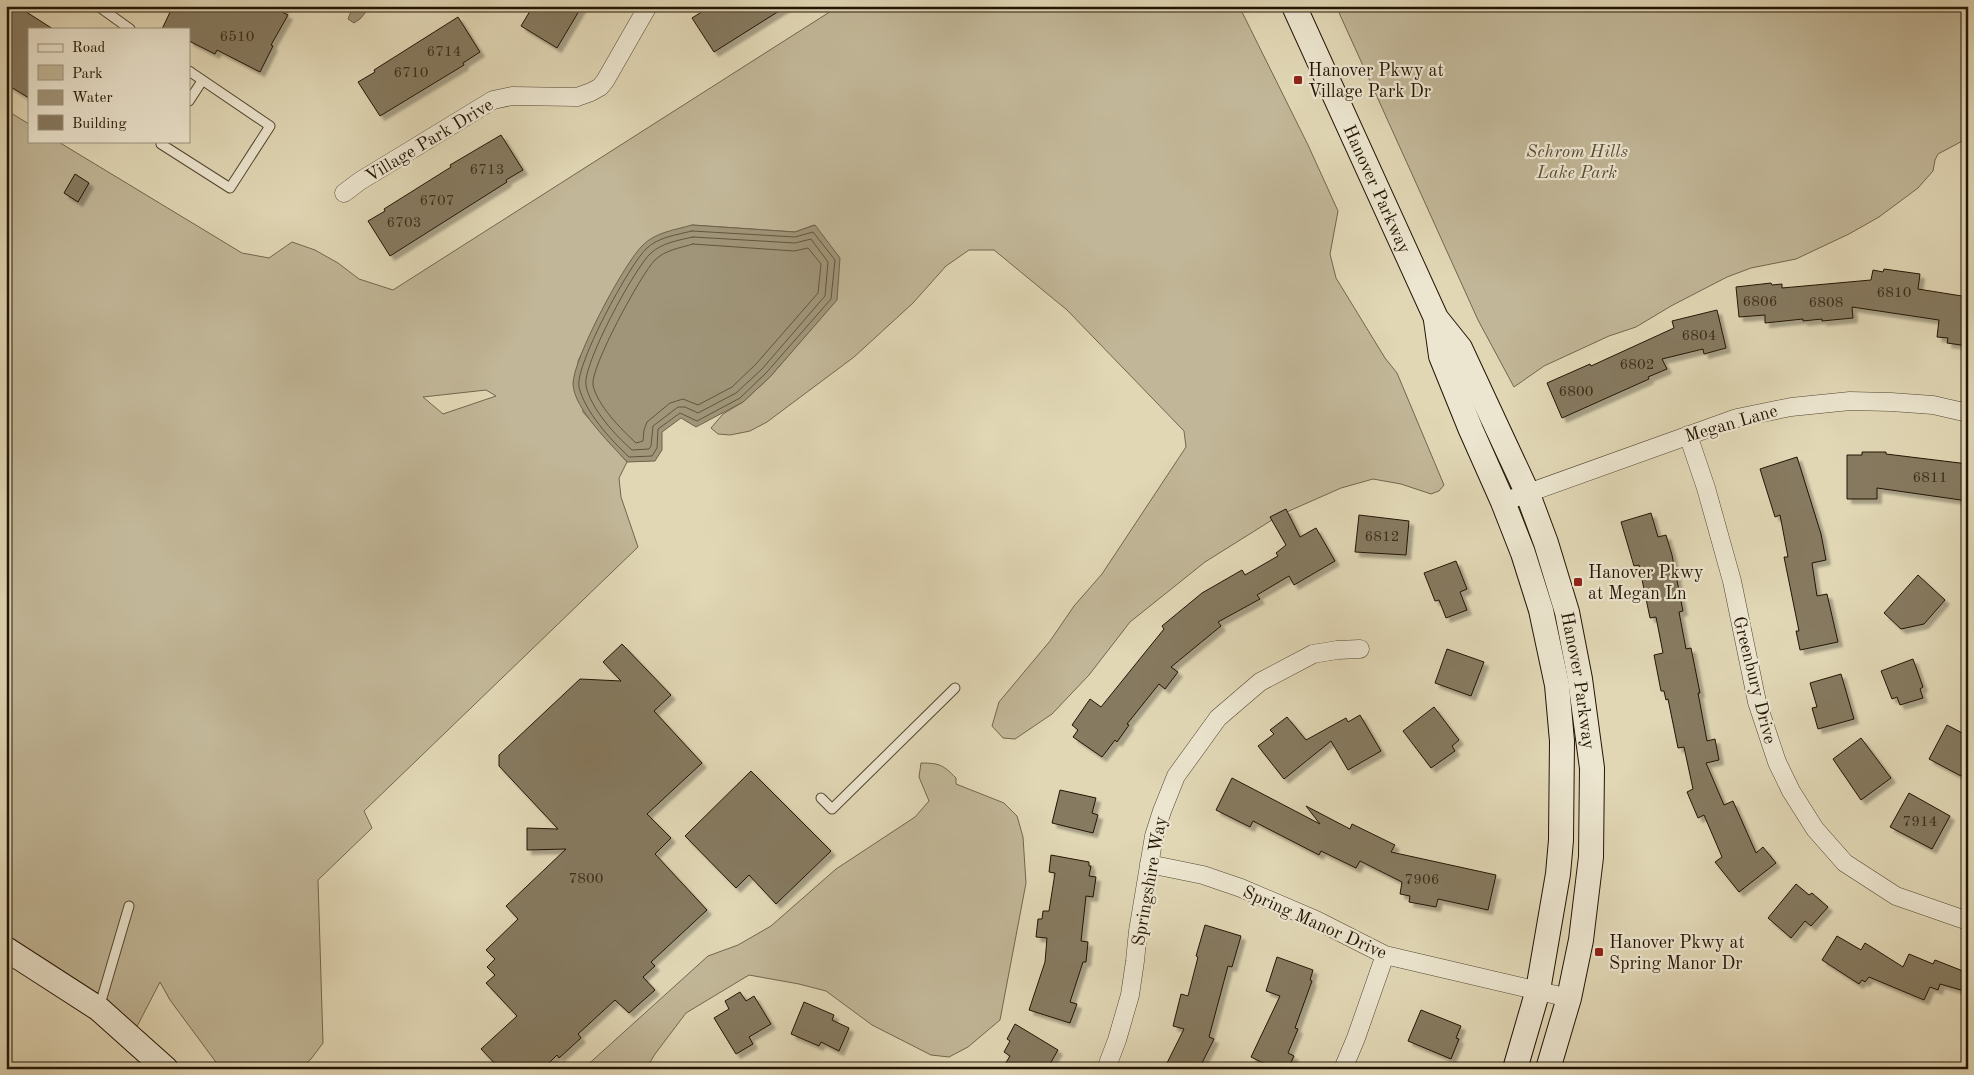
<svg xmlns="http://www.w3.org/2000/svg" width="1974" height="1075" font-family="'Old Standard TT',serif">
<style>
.green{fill:#c1b697;stroke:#72664e;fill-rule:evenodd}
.water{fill:#a09579;stroke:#6e624a}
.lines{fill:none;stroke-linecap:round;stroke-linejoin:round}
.shore{stroke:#62553e;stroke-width:1}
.building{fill:#867a60;stroke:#231504;filter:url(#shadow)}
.lane-casing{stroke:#524630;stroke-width:11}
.street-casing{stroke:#524630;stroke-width:19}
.secondary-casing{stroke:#231504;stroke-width:26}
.lane{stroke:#ece5cf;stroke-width:9}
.street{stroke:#ece5cf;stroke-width:18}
.secondary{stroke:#ece5cf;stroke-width:24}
.poi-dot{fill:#8f2418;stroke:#ece5cf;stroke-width:2}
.labels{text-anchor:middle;stroke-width:4.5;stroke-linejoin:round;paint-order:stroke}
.number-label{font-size:15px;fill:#3c2e1b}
.poi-label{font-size:18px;fill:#231504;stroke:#ece5cf;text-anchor:start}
.street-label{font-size:18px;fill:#231504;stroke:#ece5cf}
.park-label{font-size:18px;font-style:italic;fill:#5a4d37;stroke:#ece5cf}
</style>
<defs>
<filter id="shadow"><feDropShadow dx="4.5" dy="4.5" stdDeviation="1" flood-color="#0004"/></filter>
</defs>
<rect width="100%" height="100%" fill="#e1d7b5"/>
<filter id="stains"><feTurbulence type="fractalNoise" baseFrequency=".004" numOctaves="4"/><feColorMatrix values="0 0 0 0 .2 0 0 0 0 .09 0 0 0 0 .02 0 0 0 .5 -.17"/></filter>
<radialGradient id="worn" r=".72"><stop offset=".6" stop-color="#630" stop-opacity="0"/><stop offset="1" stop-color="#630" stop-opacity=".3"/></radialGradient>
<path class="green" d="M839 6H1239L1308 145 1338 211 1330 254 1336 278 1385 358 1397 373 1444 485 1439 491 1431 494 1401 484 1373 479 1341 488 1280 515 1205 562 1130 622 1089 675 1052 714 1015 739 1003 738 992 726 999 702 1050 641 1074 606 1102 574 1186 447 1184 431 1067 310 994 250H969L946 266 913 303 854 357 767 422 750 431 730 435 718 434 711 428 723 414 743 402 770 377 836 300 814 225 795 232 692 225 632 259 607 301 578 361 583 412 627 462 619 478 621 497 638 547 364 811 372 828 318 880 323 1043 311 1059 299 1069H221L170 1000 160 982 131 1038 6 949V110L29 124V141H57L242 253 269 258 292 242 315 250 338 263 359 279 393 290ZM486 390 496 396 443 414 423 397Z
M1336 6H1968V138L1938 154 1935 160 1933 171 1918 188 1879 217 1849 234 1796 259 1751 268 1727 277 1671 306 1636 327 1609 336 1544 366 1514 387 1478 320Z
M921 763C940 763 943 765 956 778V784L1004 803 1017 816 1023 837 1026 883 1000 1020 968 1047 949 1057 931 1055 872 1025 826 991 799 984 749 975 686 1013 655 1054 646 1069H583L708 956 738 945 771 926 836 869 915 817 929 801 919 777Z"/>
<path class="water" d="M353 6H371L360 19 354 23 348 19Z
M692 225 795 232 815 225 840 258 837 300 770 377 743 402 696 427 681 418 662 432V450L655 461 627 462C611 444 574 409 573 384 573 359 624 263 643 245 656 232 675 230 692 225Z"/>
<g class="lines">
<path class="shore" d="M692 231 795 237 813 232 835 260 831 299 766 373 740 398 697 421 680 413 658 429 657 448 652 456 629 457C610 439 585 412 579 387 574 367 630 263 647 248 659 237 676 235 692 231Z
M693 237 795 243 811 239 828 262 825 296 762 369 736 393 698 413 685 407H678L653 426 651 446 649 449 632 450C615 435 591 409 586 386 581 367 635 267 651 253 662 243 679 240 693 237Z
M693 244 794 251 808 248 821 264 818 293 756 364 732 387 698 405 683 399 670 403 647 422 644 430 643 441 636 443C621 429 597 405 593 385 590 368 641 274 655 260 665 250 680 248 693 244Z"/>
</g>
<path class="building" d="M6 6H17L53 29H29V98L6 84Z
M173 6H205L217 12 220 6H285L282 12 288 15 271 45 273 46 260 72 217 50 215 54 189 41V29H162Z
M533 6H582L557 48 521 26Z
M711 6H787L714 52 692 18Z
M458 17 480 52 463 63 464 65 380 116 358 82 375 72 374 70Z
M501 135 523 170 506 180 507 182 390 256 368 221 385 211 384 209 451 167 450 165Z
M75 174 89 183 78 202 64 193Z
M1884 269 1920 274 1918 289 1968 297V346L1947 343 1948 338 1937 337 1939 320 1852 307 1853 318 1822 321V319L1803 321V319L1765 323V315L1739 317 1736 287 1771 283 1772 285 1782 284V288L1871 280 1873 270 1883 272Z
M1717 310 1726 348 1704 354 1703 349 1662 359 1667 369 1648 377 1649 379 1562 418 1547 383 1590 364 1591 366 1674 328 1672 321Z
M1862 452H1886V454L1968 464V501L1877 488V499H1847V455H1862Z
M1797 457 1821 534 1826 560 1812 563 1817 596 1827 594 1838 642 1800 650 1796 631H1799L1784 557H1788L1780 515 1775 517 1760 469Z
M1286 509 1300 537 1316 528 1335 561 1294 585 1289 576 1257 595 1260 599 1218 622 1221 626 1171 667 1178 672 1165 689 1159 684 1127 724 1129 725 1117 742 1115 740 1102 757 1073 737 1078 730 1072 725 1090 699 1101 707 1164 629 1162 626 1202 593 1242 570 1245 575 1278 556 1276 553 1286 545 1270 517Z
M1651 513 1658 537 1666 535 1672 555 1683 611 1679 612 1686 649 1691 648 1700 693H1698L1707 741 1715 739 1719 760 1706 763 1724 805 1733 801 1756 853 1763 847 1776 863 1739 892 1715 862 1722 857 1704 815 1698 818 1687 792 1693 789 1684 747 1678 748 1668 699 1666 700 1664 691H1661L1654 655 1663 653 1656 617 1650 618 1639 565 1634 566 1621 522Z
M1359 515 1409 521 1406 555 1355 552Z
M1456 561 1467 589 1460 592 1467 610 1446 618 1439 600 1435 601 1424 573Z
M1918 575 1945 600 1924 624 1901 629 1884 613Z
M622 644 671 695 654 711 702 763 647 814 671 838 655 854 707 910 651 962 655 966 643 977 655 990 629 1013 615 1000 578 1034 581 1038 559 1058 557 1055 543 1069H500L481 1049 517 1016 486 983 495 975 487 967 495 959 486 950 518 919 506 906 566 849 527 850V828L558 829 499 766V755L580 679 621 681 603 662Z
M1447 649 1484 662 1471 696 1435 683Z
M1913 659 1923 687 1920 689 1923 698 1900 705 1897 697 1892 699 1881 671Z
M1841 674 1854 719 1818 729 1812 708 1817 707 1810 683Z
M1434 707 1459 740 1452 746 1455 751 1431 768 1403 731Z
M1360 715 1381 751 1348 770 1331 741 1284 779 1258 746 1274 734 1270 730 1287 717 1306 740 1346 718 1348 722Z
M1947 725 1968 736V777L1962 774 1961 776 1929 759Z
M1861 738 1891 778 1861 800 1833 759Z
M751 771 831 851 776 904 749 875 736 888 685 836Z
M1232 778 1320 824 1306 806 1350 829 1352 824 1395 845 1391 852 1496 875 1488 910 1438 899 1436 907 1409 902 1410 896 1400 894 1402 882 1360 861 1356 868 1321 851 1319 855 1253 821 1250 827 1216 810Z
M1060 790 1096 798 1092 813 1098 815 1093 833 1052 823Z
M1909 793 1950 816 1932 849 1890 827Z
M1051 855 1089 862V866H1091L1089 876 1096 877 1093 897 1086 896 1081 941 1088 942 1086 962H1083L1070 1002 1077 1004 1070 1023 1029 1010 1045 962 1047 938 1036 937 1038 919H1042L1043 911H1049L1055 873 1049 872Z
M1796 884 1809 895 1812 893 1828 907 1811 926 1805 921 1791 938 1768 918Z
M1205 925 1241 936 1232 967 1228 966 1209 1037 1214 1039 1199 1069H1164L1184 1029 1173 1026 1181 994 1188 996 1198 957 1196 956Z
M1837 936 1861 950 1865 943 1903 967 1909 954 1933 964 1935 960 1968 973V992L1940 984 1938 990 1930 987 1924 1000 1869 977 1865 982 1862 980 1859 984 1822 960Z
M1277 957 1313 970 1310 980 1312 981 1295 1028 1298 1029 1288 1053 1294 1056 1288 1069H1275L1251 1057 1280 996 1266 991Z
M740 992 746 1001 754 996 771 1024 749 1037 753 1044 736 1054 714 1018 729 1009 725 1001Z
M804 1002 834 1015 832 1020 849 1028 839 1051 821 1042 819 1046 791 1034Z
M1421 1010 1461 1026 1456 1038 1459 1039 1451 1059 1408 1041Z
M1015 1024 1058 1050 1047 1069H1002L1010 1056 1004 1052 1010 1041 1007 1039Z"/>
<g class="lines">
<g class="lane-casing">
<path id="lane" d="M98 6 130 29
M189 101 202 81
M162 141 161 144 230 188 270 126 189 71
M821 798 832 809 955 688
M99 1008 129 906"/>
</g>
<g class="street-casing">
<path id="street" d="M344 193 360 181 493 100 512 96 577 97 591 92 600 87 605 81 648 6
M1688 435 1706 488 1732 581 1757 702 1777 762 1791 791 1815 829 1845 863 1896 896 1968 921
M1503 502 1737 418 1791 407 1850 401 1891 402 1933 405 1968 413
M1149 864 1203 875 1241 888 1316 920 1385 955 1569 998
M1106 1069 1117 1040 1130 995 1135 961 1138 931 1154 836 1162 811 1176 776 1218 718 1260 682 1313 654 1337 650 1360 649
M1343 1069 1356 1038 1385 955"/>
</g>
<g class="secondary-casing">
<g id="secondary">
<path id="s1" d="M1294 6 1436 318 1460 348 1527 492 1546 543 1567 612 1580 679 1592 768 1591 857 1581 940 1569 998 1548 1069"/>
<path d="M1436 320 1441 356 1471 430 1503 502 1523 553 1541 610 1557 685 1562 741 1561 840 1558 874 1538 990 1515 1069"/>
<path d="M6 949 99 1009 166 1069"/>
</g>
</g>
<use href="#lane" class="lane"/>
<use href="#street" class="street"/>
<use href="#secondary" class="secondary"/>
</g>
<g class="poi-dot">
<rect x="1293" y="75" width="10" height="10" rx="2.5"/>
<rect x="1573" y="577" width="10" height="10" rx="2.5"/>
<rect x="1594" y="947" width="10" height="10" rx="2.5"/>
</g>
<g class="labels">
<g class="number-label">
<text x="237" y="41">6510</text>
<text x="444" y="56">6714</text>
<text x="411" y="77">6710</text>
<text x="487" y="174">6713</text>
<text x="437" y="205">6707</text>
<text x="404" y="227">6703</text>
<text x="1894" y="297">6810</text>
<text x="1760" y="306">6806</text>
<text x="1826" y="307">6808</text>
<text x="1699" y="340">6804</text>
<text x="1637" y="369">6802</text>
<text x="1576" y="396">6800</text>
<text x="1930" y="482">6811</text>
<text x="1382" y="541">6812</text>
<text x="1920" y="826">7914</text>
<text x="586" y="883">7800</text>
<text x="1422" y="884">7906</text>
</g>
<g class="poi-label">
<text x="1308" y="76">Hanover Pkwy at<tspan x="1308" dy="21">Village Park Dr</tspan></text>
<text x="1588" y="578">Hanover Pkwy<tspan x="1588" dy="21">at Megan Ln</tspan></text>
<text x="1609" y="948">Hanover Pkwy at<tspan x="1609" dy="21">Spring Manor Dr</tspan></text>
</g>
<g class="street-label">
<text transform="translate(429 140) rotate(-31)" y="6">Village Park Drive</text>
<text dy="6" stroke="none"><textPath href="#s1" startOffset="201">Hanover Parkway</textPath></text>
<text transform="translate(1731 423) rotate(-16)" y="6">Megan Lane</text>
<text transform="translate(1755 680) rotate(76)" y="6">Greenbury Drive</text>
<text dy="6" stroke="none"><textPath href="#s1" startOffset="736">Hanover Parkway</textPath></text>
<text transform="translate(1149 881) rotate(-80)" y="6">Springshire Way</text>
<text transform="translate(1315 922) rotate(24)" y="6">Spring Manor Drive</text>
</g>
<g class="park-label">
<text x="1577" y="157">Schrom Hills<tspan x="1577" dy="21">Lake Park</tspan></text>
</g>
</g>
<rect width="1974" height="1075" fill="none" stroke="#e1d7b5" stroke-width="25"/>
<rect x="8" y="8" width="1959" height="1060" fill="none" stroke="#231504" stroke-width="2.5"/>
<rect x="12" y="12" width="1949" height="1050" fill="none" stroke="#231504"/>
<rect x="28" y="28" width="162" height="115" fill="#ece5cf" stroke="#9c927e"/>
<rect x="38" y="44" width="25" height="8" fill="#ece5cf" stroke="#9c927e"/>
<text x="72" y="52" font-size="15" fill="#231504">Road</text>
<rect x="38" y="65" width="25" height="15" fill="#c1b697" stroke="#9c927e"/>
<text x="72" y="78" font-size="15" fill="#231504">Park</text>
<rect x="38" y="90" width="25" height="15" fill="#a09579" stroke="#9c927e"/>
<text x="72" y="102" font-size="15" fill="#231504">Water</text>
<rect x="38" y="115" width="25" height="15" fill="#867a60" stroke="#9c927e"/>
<text x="72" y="128" font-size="15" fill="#231504">Building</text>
<rect width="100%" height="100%" filter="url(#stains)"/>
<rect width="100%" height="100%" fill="url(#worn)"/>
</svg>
